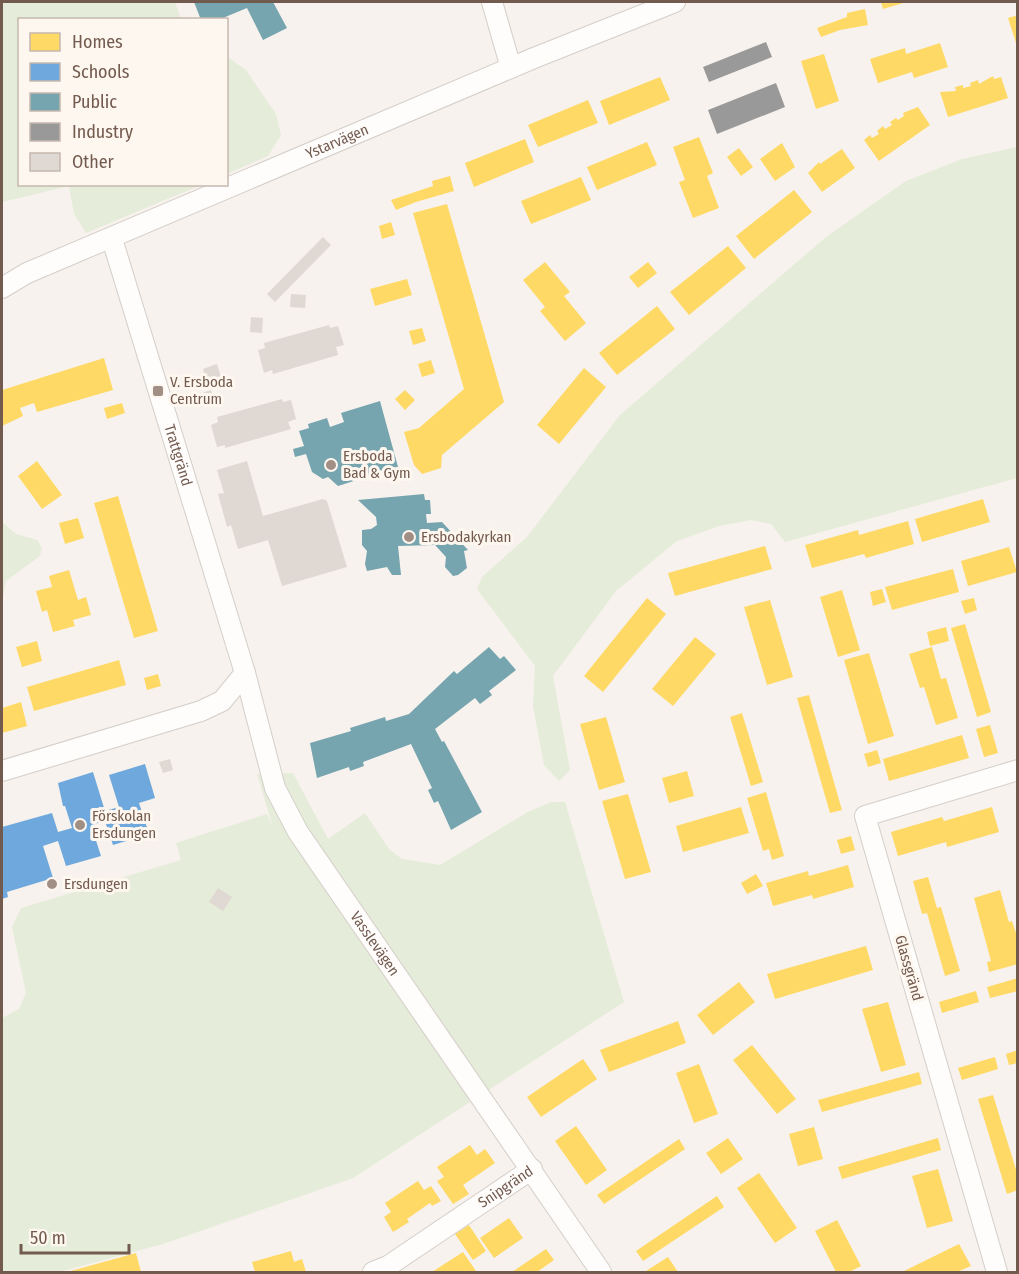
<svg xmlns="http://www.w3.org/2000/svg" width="1019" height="1274" font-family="'Fira Sans Condensed',sans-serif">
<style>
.green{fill:#e5ecd9}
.homes{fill:#ffd966}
.schools{fill:#6fa8dc}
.public{fill:#76a5af}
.industry{fill:#999}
.building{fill:#e0d8d2}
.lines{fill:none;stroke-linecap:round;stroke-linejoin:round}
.minor-casing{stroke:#d4cec8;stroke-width:22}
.minor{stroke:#fefdfc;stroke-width:20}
.poi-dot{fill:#a18f86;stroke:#fef7ef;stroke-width:2}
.labels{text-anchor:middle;stroke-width:6;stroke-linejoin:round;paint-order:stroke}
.street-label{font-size:15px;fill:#735a4e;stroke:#fef7ef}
.poi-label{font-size:15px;fill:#735a4e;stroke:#fef7ef;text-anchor:start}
</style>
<rect width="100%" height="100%" fill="#f7f2ed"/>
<path class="green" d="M2 2H175L181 19 20 20V184L201 185 86 233 74 214 69 186 2 202Z
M226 56 246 70 276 114 281 135 268 156 227 174Z
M1017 147V478L785 542 771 524 751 520 719 526 677 541 616 591 553 676 570 770 559 781 544 765 533 706 535 666 477 589 482 577 527 537 620 415 826 237 906 181 962 159Z
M2 522 16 534 37 540 42 548 40 556 6 581 2 602Z
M293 773 328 839 365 813 389 849 402 859 440 865 528 812 551 802H565L624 1002 353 1178 163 1244 59 1272H2V1018L19 1009 26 993 12 927 21 908 181 860 176 843 267 814 273 827 257 774Z"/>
<path class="homes" d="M881 2H907L883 9Z
M865 9 868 25 840 30 821 37 817 28 847 17V13Z
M1018 15V46H1017L1008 18Z
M940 43 948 67 914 78 912 72 878 83 870 59 905 48 906 54Z
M824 54 839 101 816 109 801 61Z
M993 76 994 79 1001 77 1008 98 948 117 940 92 956 91 955 87 963 85V88L971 86 970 83 978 80 979 84Z
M660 77 670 100 609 125 600 101Z
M588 100 598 123 538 147 528 125Z
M918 107 930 125 879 161 864 140 870 135 872 138 879 134 877 131 883 126 885 129 892 125 890 122 896 118 898 120 904 116 903 113Z
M699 137 713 173 707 176 719 208 693 218 679 182 685 180 673 147Z
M525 139 534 162 474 187 465 163Z
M647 142 657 165 597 190 587 167Z
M782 143 795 167 775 181 760 159Z
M739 148 753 167 741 176 727 157Z
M842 149 855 168 822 192 808 173 819 162 820 164Z
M450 176 454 191 416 202 396 210 391 200 433 186 432 181Z
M581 177 591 200 531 224 521 201Z
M794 190 812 212 754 259 736 236Z
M447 204 504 402 442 455 441 468 422 474 414 465 404 432 419 428 464 389 413 213Z
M391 222 395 235 382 239 379 226Z
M728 246 746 268 689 315 670 292Z
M545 262 570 292 564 296 586 323 565 341 540 311 545 307 523 280Z
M648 262 657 273 638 288 629 277Z
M407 279 412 295 375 306 370 289Z
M657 306 675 329 617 375 599 353Z
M422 328 426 341 413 345 409 331Z
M104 358 113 390 37 412 34 403 20 408 23 416 2 426V390Z
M431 360 435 373 422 377 418 364Z
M584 368 606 387 559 444 537 425Z
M405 390 415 400 405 410 395 399Z
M122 403 125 413 107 419 104 408Z
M37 461 62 495 42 509 18 476Z
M118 496 158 631 134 638 94 503Z
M983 499 990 522 922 542 915 519Z
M78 518 84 538 65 544 59 523Z
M908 521 914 544 866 558 864 554 812 568 805 545 858 530 859 535Z
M765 546 772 569 675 596 668 573Z
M1009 547 1017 572 968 586 961 561Z
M953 569 959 592 892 610 885 587Z
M69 570 78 600 86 597 91 615 73 620 75 626 53 632 47 610 42 612 36 591 52 587 49 576Z
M882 589 886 602 873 606 870 592Z
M842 590 860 650 838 657 820 597Z
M647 598 666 614 603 692 584 676Z
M974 598 977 610 965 614 961 601Z
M770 600 793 677 767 685 744 607Z
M965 624 991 712 977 717 951 628Z
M946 627 949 641 930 646 927 632Z
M695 637 716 654 673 706 652 689Z
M37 641 42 661 22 667 16 647Z
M932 647 941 679 946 678 958 718 936 725 924 687 920 688 909 654Z
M869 653 894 736 868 744 844 660Z
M119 660 126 685 34 711 27 687Z
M158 674 161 686 147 690 144 678Z
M809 695 842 810 830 813 797 698Z
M21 702 27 726 2 733V708Z
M742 713 763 782 751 786 730 717Z
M606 717 625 782 599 790 580 724Z
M990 725 998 753 984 757 976 729Z
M962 735 969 758 889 781 883 759Z
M877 750 881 763 868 767 864 754Z
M687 771 694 796 669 803 662 778Z
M766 792 784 856 772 860 769 849 763 851 747 798Z
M628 794 651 872 625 879 602 801Z
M741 807 749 833 683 852 676 826Z
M992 807 999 832 947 847 946 842 898 856 891 832 942 817 944 821Z
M851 836 855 850 841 854 837 840Z
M848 865 854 887 813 899 812 895 773 906 766 883 808 871 809 876Z
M756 874 763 886 747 894 741 883Z
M928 877 937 908 941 907 960 971 945 976 927 913 922 914 913 881Z
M1000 890 1009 922 1012 921 1018 939V964L989 972 987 962 991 961 974 898Z
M866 946 873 970 775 999 767 974Z
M1018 978V991L990 998 987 987Z
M739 982 755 1002 713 1035 697 1015Z
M976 991 979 1002 942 1013 939 1002Z
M888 1002 906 1065 881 1072 862 1009Z
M678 1021 686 1043 609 1072 600 1050Z
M752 1045 796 1099 777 1114 733 1060Z
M1018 1050V1063L1009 1065 1006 1054Z
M995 1057 998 1069 962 1080 958 1068Z
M583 1059 597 1079 541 1117 527 1097Z
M699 1064 718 1114 694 1123 676 1073Z
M919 1072 922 1084 822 1112 818 1100Z
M993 1095 1018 1176V1190L1007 1194 978 1099Z
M576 1126 607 1170 586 1185 555 1141Z
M814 1127 823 1159 798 1166 789 1134Z
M728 1138 743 1159 721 1174 706 1153Z
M938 1138 941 1150 842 1179 838 1167Z
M679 1139 685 1149 604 1204 597 1195Z
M470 1145 477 1155 485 1149 495 1163 463 1185 469 1194 453 1204 437 1181 444 1177 437 1167Z
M938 1169 953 1221 927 1228 912 1176Z
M759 1173 797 1228 775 1243 737 1188Z
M418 1181 424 1190 431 1186 441 1201 432 1206 430 1203 407 1219 409 1222 393 1232 384 1217 391 1212 385 1203Z
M717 1196 724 1207 643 1261 636 1251Z
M509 1218 523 1238 494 1258 480 1238Z
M837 1220 861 1266 849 1272H836L815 1231Z
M469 1225 486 1251 473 1260 455 1234Z
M959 1244 971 1266 957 1272H902Z
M546 1249 554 1260 537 1272H512Z
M291 1251 294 1262 302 1259 306 1272H255L252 1262Z
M463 1252 476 1271 432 1272Z
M136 1253 141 1272H67Z
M668 1257 678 1272H647L646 1271Z"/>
<path class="schools" d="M145 764 155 798 139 803 149 834 113 845 105 821 91 825 101 856 66 866 58 841 43 846 53 878 7 892 8 897 2 899V827L52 813 58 832 72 828 65 806H63L58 783 93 772 105 811 119 807 109 775Z"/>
<path class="public" d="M194 2H273L287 28 263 40 247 8 218 20H201Z
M380 401 398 467 338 486 328 477 323 479 312 472 306 454 295 457 293 449 304 446 299 431 309 428 308 424 327 418 330 427 344 422 341 413Z
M424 494 425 500H430L431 514H426L427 523 442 522 468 550 464 551 467 568 458 575 453 576 445 567 446 557 435 545 398 546 401 575H392L387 567 367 571 365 564 367 551 362 545V530L371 529 377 525 376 517 358 500Z
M489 647 500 659 504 656 516 670 489 691 492 695 480 704 475 698 435 729 442 742 444 741 482 812 451 830 438 801 434 803 428 790 432 788 411 744 363 762 364 766 350 771 349 767 317 778 310 743 351 731 350 728 385 717 386 721 409 714 454 671 457 674Z"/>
<path class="industry" d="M766 42 772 57 709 82 703 67Z
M776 83 785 107 717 134 708 110Z"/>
<path class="building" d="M323 237 331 245 275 302 267 294Z
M291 294 306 295 305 308 290 307Z
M251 317 263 318 262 333 250 332Z
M329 325 330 328 338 326 344 345 336 347 338 355 273 374 272 370 264 373 258 350 265 348 264 343Z
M217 364 221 377 206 381 203 369Z
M211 390 215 403 200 407 196 395Z
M282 399 283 402 291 400 296 419 288 422 291 429 225 448V445L217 447 211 425 218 422 217 417Z
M247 461 263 516 323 499 327 501 347 567 282 586 268 540 238 549 231 525 227 527 218 494 224 493 217 470Z
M170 759 173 770 163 773 159 762Z
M218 888 232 897 223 911 209 902Z"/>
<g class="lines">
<g class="minor-casing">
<g id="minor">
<path d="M492 2 511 68"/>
<path id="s1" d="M112 239 245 673 275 788 298 832 601 1272"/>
<path id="s2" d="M2 288 27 273 534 58 675 2"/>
<path d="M2 771 201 711 222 701 245 673"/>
<path id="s3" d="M373 1272 388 1266 532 1169"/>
<path d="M997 1272 865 816 1018 770"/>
</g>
</g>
<use href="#minor" class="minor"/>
</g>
<g class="poi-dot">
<rect x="152" y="385" width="12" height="12" rx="3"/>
<circle cx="331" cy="465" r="6"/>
<circle cx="409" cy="537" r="6"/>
<circle cx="80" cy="825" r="6"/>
<circle cx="52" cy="884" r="6"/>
</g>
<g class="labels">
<g class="street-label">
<text dy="5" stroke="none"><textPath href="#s2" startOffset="366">Ystarvägen</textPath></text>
<text dy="5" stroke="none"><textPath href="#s1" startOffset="226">Trattgränd</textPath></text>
<text dy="5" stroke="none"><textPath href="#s1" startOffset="758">Vasslevägen</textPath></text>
<text transform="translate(909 968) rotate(74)" y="5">Glassgränd</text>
<text dy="5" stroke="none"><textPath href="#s3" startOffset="158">Snipgränd</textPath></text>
</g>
<g class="poi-label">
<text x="170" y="387">V. Ersboda<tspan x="170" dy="17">Centrum</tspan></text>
<text x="343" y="461">Ersboda<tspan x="343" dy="17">Bad &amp; Gym</tspan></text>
<text x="421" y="542">Ersbodakyrkan</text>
<text x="92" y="821">Förskolan<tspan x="92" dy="17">Ersdungen</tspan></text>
<text x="64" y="889">Ersdungen</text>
</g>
</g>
<rect width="1019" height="1274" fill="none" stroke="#735a4e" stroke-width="6"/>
<rect x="18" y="18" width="210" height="168" fill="#fef7ef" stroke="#c6b8af" stroke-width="1.5"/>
<rect x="30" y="33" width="30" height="18" fill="#ffd966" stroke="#c6b8af" stroke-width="1.5"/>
<text x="72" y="48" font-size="18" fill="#735a4e">Homes</text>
<rect x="30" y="63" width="30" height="18" fill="#6fa8dc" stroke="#c6b8af" stroke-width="1.5"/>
<text x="72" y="78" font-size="18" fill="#735a4e">Schools</text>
<rect x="30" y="93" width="30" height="18" fill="#76a5af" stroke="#c6b8af" stroke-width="1.5"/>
<text x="72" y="108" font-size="18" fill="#735a4e">Public</text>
<rect x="30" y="123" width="30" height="18" fill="#999999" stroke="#c6b8af" stroke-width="1.5"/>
<text x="72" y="138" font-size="18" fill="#735a4e">Industry</text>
<rect x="30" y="153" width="30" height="18" fill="#e0d8d2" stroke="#c6b8af" stroke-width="1.5"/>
<text x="72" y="168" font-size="18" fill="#735a4e">Other</text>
<path d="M21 1244v9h108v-9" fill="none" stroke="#735a4e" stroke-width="3"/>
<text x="30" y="1244" font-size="18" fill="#735a4e" stroke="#fef7ef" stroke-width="4.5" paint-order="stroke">50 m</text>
</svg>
